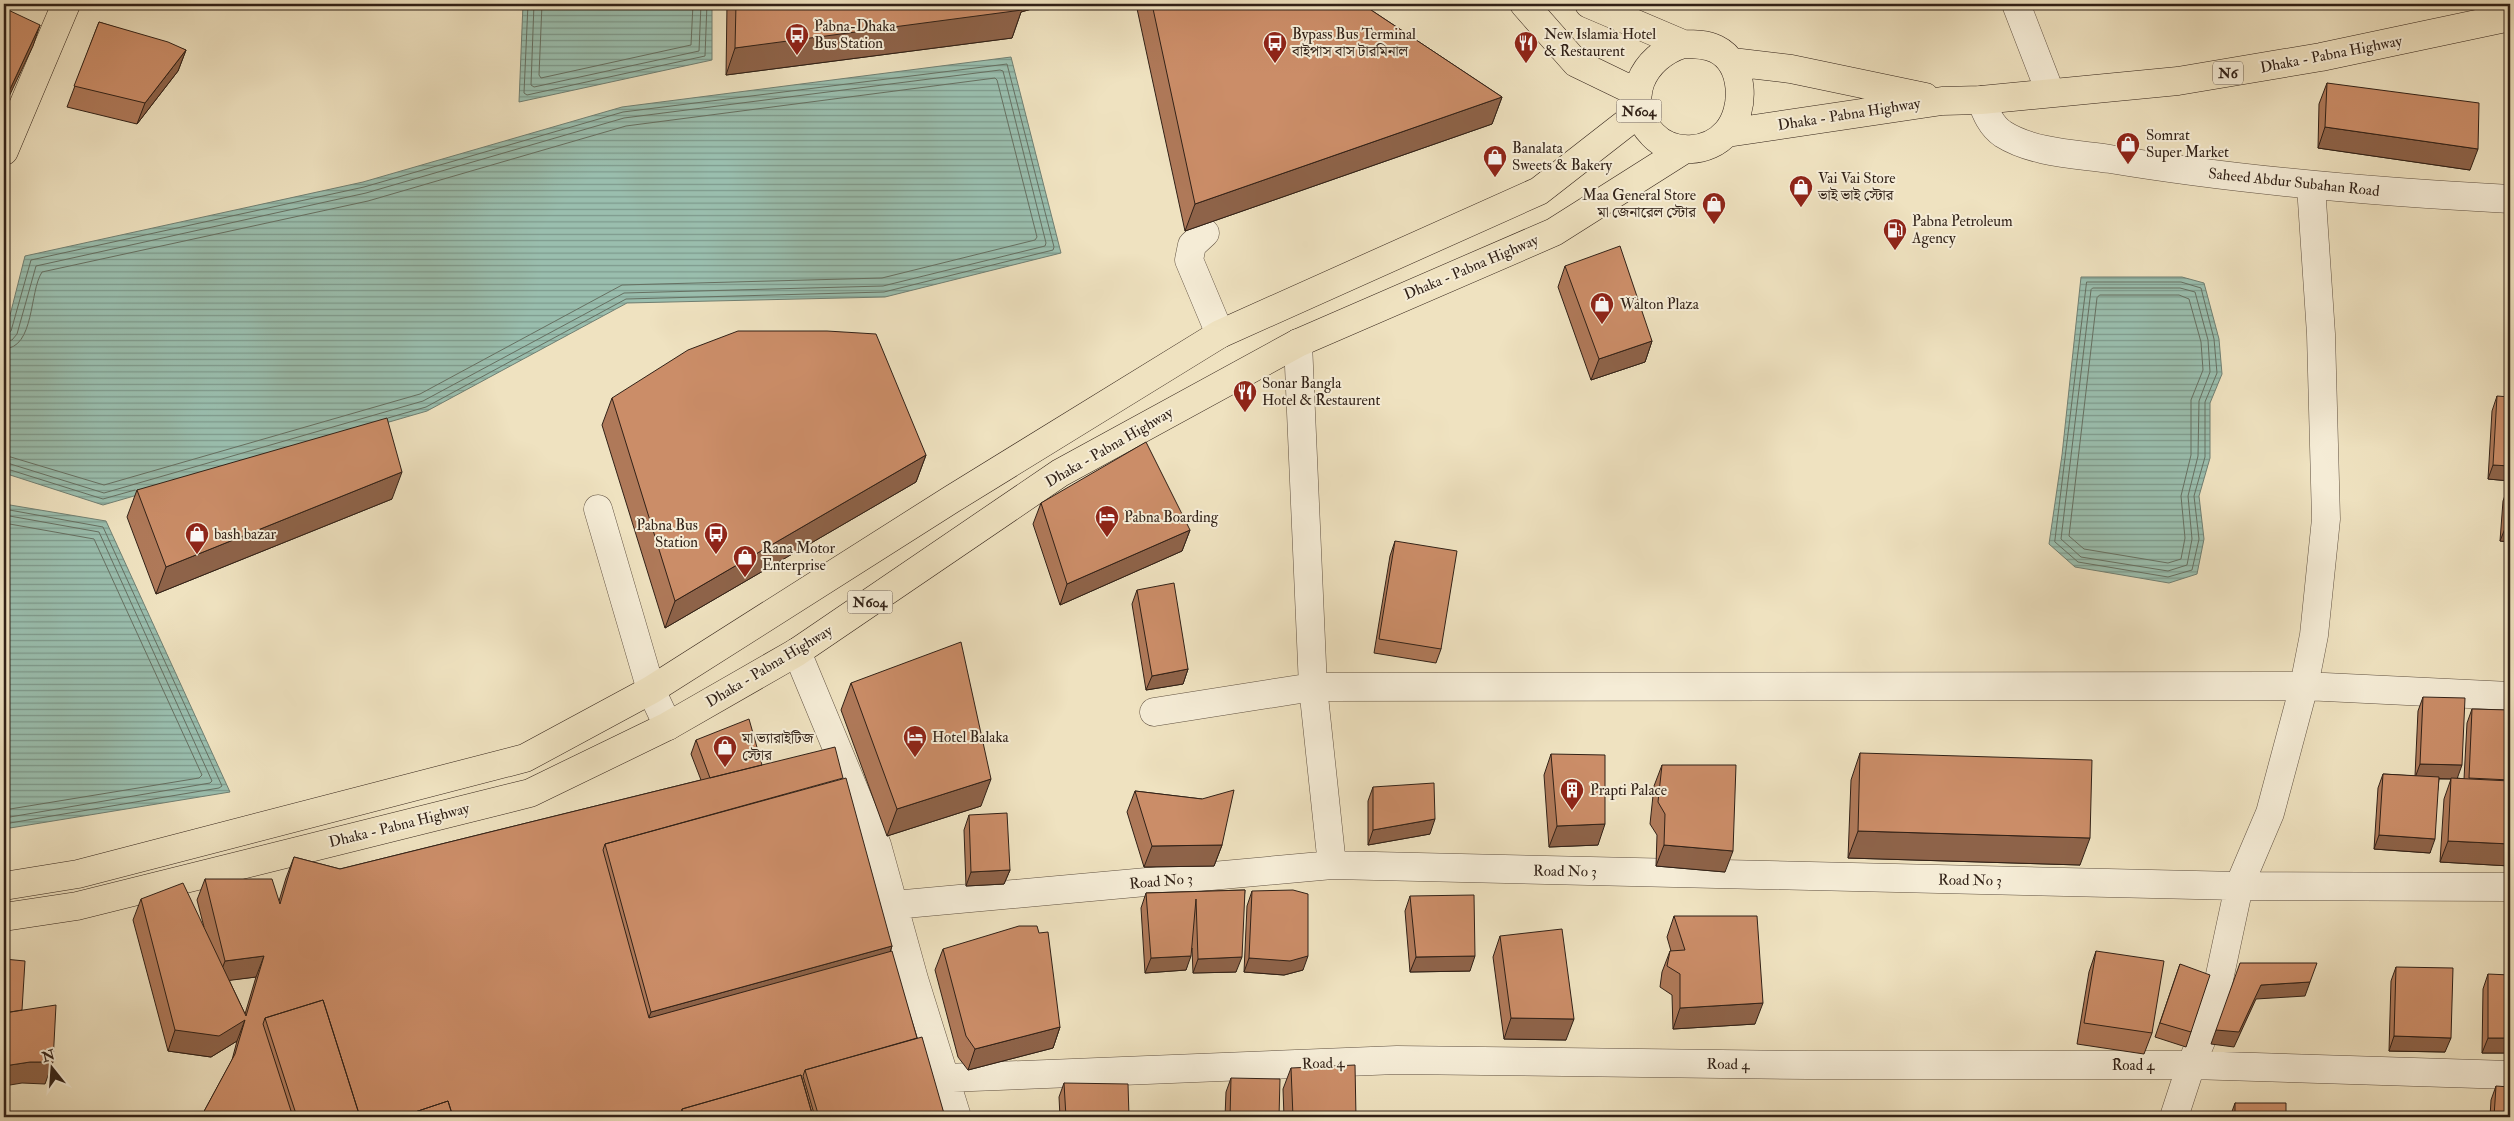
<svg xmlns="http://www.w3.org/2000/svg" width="2514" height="1121" font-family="'IM FELL Double Pica','Noto Serif Bengali',serif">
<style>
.water{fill:url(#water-rules);stroke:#707f72}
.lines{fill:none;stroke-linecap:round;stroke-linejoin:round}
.shore{stroke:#667062;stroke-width:1}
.minor-casing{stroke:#605141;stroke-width:29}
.major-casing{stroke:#312117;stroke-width:29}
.highway-casing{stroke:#312117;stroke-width:29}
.minor{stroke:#f5ecd6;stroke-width:28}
.major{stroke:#efe2c0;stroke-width:28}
.highway{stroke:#efe2c0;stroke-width:28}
.wall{fill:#af7959;stroke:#312117;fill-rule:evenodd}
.shaded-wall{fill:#8e6349;stroke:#312117}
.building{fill:#cb8d68;stroke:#312117}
.labels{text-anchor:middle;stroke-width:4;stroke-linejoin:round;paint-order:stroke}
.shield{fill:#f5ecd6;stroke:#6c5e50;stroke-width:1}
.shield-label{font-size:14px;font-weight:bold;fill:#312117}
.poi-label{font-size:15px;fill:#312117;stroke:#f5ecd6;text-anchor:start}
.street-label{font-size:15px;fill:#312117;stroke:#f5ecd6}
</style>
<defs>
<pattern id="water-rules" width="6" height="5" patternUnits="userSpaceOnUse" patternTransform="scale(1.25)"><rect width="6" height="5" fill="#9abeae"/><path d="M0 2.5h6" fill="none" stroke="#7e9a8d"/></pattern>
</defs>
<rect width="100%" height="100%" fill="#efe2c0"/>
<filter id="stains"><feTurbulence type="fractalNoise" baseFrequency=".004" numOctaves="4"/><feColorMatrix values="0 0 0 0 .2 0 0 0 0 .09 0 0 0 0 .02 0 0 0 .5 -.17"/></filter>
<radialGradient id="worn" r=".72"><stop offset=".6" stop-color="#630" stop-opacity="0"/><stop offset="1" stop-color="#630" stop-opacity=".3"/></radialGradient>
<path class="water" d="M523 4H712V60L519 102Z
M1011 57 1061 253 885 297 627 303 427 411 103 505 4 473V339L25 256 363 182 622 107Z
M2081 277H2182L2204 283 2219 339 2222 374 2210 403V458L2199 496 2204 539 2197 574 2169 583 2075 567 2049 544 2062 455Z
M4 504 106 521 230 792 4 829Z"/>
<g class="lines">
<path class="shore" d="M528 4 524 93 527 95 705 56 707 4
M534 4 531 85 534 87 699 51 701 4
M542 4 539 75 541 78 691 45 693 4
M2087 282H2181L2201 288 2214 339 2217 373 2205 402V457L2194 496 2199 539 2192 570 2168 577 2078 562 2055 542Z
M2093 288H2180L2195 292 2208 340 2210 372 2199 401 2198 456 2188 496 2192 539 2187 565 2168 571 2081 557 2061 539 2091 290Z
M2100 295H2179L2189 299 2201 342 2203 370 2191 400V455L2181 496 2185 538 2181 559 2168 563 2084 549 2069 536 2097 298Z
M4 335 11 331 31 260 364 187 623 112 1007 64 1054 247 1053 250 884 292 626 299 426 407 388 418
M4 342 12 340 17 334 36 266 366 193 624 118 1000 70 1003 71 1046 243 1045 246 883 286 624 293 423 401 104 493 4 462
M4 349C35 348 29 292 42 272L368 201 626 126 995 78 997 80 1037 237 1035 240 882 278 622 285 420 394 104 485 4 455
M4 468 103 499 135 490
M4 509 103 527 222 786 219 788 4 824
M4 515 99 532 212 781 210 783 4 818
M4 523 94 539 202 775 199 778 4 810"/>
<g class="minor-casing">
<path id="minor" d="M2016 4 2050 92
M1981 100C1986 113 1991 126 2003 134 2033 153 2076 154 2110 159 2242 181 2376 192 2510 199
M1205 233 1192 245 1189 260 1220 334
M1298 343 1313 687 1332 865
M598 509 651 690 668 726
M797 652 877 845 914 979 957 1117
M1154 712 1313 687 2304 686 2510 696
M894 905 1332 865 2239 886 2510 887
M946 1078 1397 1060 1808 1065H2191L2510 1075
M2174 1117 2191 1065 2211 1017 2239 886 2270 813 2304 686 2314 635 2326 519 2321 334 2311 186"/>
</g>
<g class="major-casing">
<path id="major" d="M4 151 66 4"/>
</g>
<g class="highway-casing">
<path id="highway" d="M1524 4 1576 63 1638 93
M1589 4 1683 44
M1683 44C1694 44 1706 44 1716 49 1745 63 1746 110 1727 132 1708 154 1672 155 1653 135 1620 102 1643 56 1683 44Z
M1732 62 1791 69 1925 97
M1727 133 1942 101 1981 100 2178 81 2321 57 2510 17
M4 886 78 874 525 758 651 690 952 499 1220 334 1539 191 1639 113
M4 917 77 906 530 793 668 726 797 652 1060 473 1298 343 1554 232 1682 151"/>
</g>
<use href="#minor" class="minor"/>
<use href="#major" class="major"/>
<use href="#highway" class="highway"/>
</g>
<path class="wall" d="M727 4H1049L1021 12 1012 38 726 75Z
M1136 4H1362L1502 97 1492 124 1185 231Z
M99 22 186 50 178 71 137 124 67 107Z
M2327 83 2470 170 2318 148 2319 104Z
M1565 266 1652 341 1645 362 1591 380 1558 287Z
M2497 396 2510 481 2488 479 2492 411Z
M612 398 926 455 916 482 665 628 602 425Z
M2508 487 2510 542 2500 541 2503 501Z
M137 490 392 499 156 594 127 517Z
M1041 503 1190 530 1182 551 1060 605 1033 524Z
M1395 541 1441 649 1436 663 1374 653 1390 556Z
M1137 590 1188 669 1183 684 1146 690 1132 604Z
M851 683 981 806 887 836 841 710Z
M2423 697 2457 778 2464 779 2467 723 2472 709 2510 780V866L2440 862 2444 799 2451 779H2439L2430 853 2374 849 2378 788 2383 774 2415 776 2418 711Z
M696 740 762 765 892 946 890 952 917 1038 945 1117H201L232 1060 237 1041 211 1057 168 1051 133 920 141 899 204 927 197 900 205 879 279 901 286 878 294 857 340 869 701 780 691 754ZM256 977 245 1014 229 980Z
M1860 753 2080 865 1848 858 1851 780Z
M1551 754 1598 845 1549 847 1544 775Z
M1662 765 1725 872 1656 866 1657 835 1650 824 1654 786Z
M1373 787 1430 834 1368 845V801Z
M1135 791 1202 799 1222 845 1214 866 1144 867 1127 812Z
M969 815 1010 870 1004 884 966 886 964 830Z
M1245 890 1236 972 1193 973 1192 948 1186 970 1145 973 1141 908 1146 893Z
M1252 891 1303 970 1284 975 1244 972 1247 906Z
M1410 896 1470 971 1410 972 1405 911Z
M1674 916 1755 1024 1673 1029 1672 995 1660 987 1662 972 1670 951H1671L1667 937Z
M1500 936 1566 1040 1504 1039 1493 957Z
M943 949 1060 1027 1053 1048 968 1070 958 1057 935 970Z
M2096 951 2152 1033 2144 1054 2077 1044 2089 972Z
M2180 964 2191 1032 2186 1047 2155 1037Z
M2396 967 2445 1052 2389 1051 2391 981Z
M2488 974 2510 1053H2482L2483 989Z
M1291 1068 1356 1117H1284L1283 1089Z
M1231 1078 1279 1117H1225L1226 1092Z
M1064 1083 1129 1117H1060L1059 1097Z
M2496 1086 2510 1117H2490L2491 1100Z
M2235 1103 2286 1117H2230Z"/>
<path class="shaded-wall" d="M1014 4H1049L1021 12 1012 38 726 75 735 48Z
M40 25 33 46 4 107V102Z
M186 50 178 71 137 124 145 103Z
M1502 97 1492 124 1185 231 1195 204Z
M2325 127 2478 149 2470 170 2318 148Z
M1652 341 1645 362 1591 380 1599 359Z
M926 455 916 482 665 628 675 601Z
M2493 465 2510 466V481L2488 479Z
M402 472 392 499 156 594 166 567Z
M2506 526 2510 527V542L2500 541Z
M1190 530 1182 551 1060 605 1067 584Z
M1188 669 1183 684 1146 690 1152 676Z
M2420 764 2462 765 2457 779 2415 778Z
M991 779 981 806 887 836 897 809Z
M1435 819 1430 834 1368 845 1373 830Z
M1605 824 1598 845 1549 847 1557 826Z
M1858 831 2090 838 2080 865 1848 858Z
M2379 835 2435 839 2430 853 2374 849Z
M2448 841 2510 844V866L2440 862Z
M1222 845 1214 866 1144 867 1152 846Z
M1664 845 1733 851 1725 872 1656 866Z
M1010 870 1004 884 966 886 971 872Z
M892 946 883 973 641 1039 651 1012Z
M264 956 256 977 217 982 225 961Z
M1191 956 1186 970 1145 973 1151 958Z
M1308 956 1303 970 1284 975 1244 972 1249 958Z
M1475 956 1470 971 1410 972 1416 957Z
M1242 957 1236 972 1193 973 1198 959Z
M2310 982 2305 996 2256 999 2234 1047 2211 1044 2216 1030 2261 985Z
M1763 1003 1755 1024 1673 1029 1680 1008Z
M1511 1018 1574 1019 1566 1040 1504 1039Z
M245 1020 237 1041 211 1057 168 1051 175 1030Z
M1060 1027 1053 1048 968 1070 975 1049Z
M2394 1036 2451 1038 2445 1052 2389 1051Z
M2488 1038H2510V1053H2482Z
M30 1062H53L45 1084 22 1083 4 1086V1066Z"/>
<path class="building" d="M736 4H1021L1022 10 735 48Z
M1152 4H1362L1502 97 1195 204Z
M4 8 40 25 4 102Z
M99 22 168 42 186 50 145 103 74 86Z
M2327 83 2479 103 2478 149 2325 127Z
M1620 246 1652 341 1599 359 1565 266Z
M738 331H827L876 334 926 455 675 601 612 398 688 350Z
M2497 396 2510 397V466L2493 465Z
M387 418 402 472 166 567 137 490Z
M1146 442 1190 530 1067 584 1041 503Z
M2508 487H2510V527L2506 526Z
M1395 541 1457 551 1441 649 1379 639Z
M1174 583 1188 669 1152 676 1137 590Z
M961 642 991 779 897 809 851 683Z
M2423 697 2465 698 2462 765 2420 764Z
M2472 709 2510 710V780L2469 778Z
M749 719 762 765 710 778 696 740Z
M835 747 843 778 605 844 603 850 649 1018 892 951 917 1038 805 1070 803 1076 815 1117H813L801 1075 682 1109 680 1115V1117H645L644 1113 630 1117H453L448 1101 400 1117H360L323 1000 265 1018 263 1024 293 1117H201L235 1054 245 1020 219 1036 175 1030 141 899 183 883 246 1016 264 956 225 961 205 879H272L280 904 294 857 340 869Z
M1860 753 2092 760 2090 838 1858 831Z
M1551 754 1605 755V824L1557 826Z
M1662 765H1736L1733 851 1664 845 1665 814 1658 802Z
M2383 774 2439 777 2435 839 2379 835Z
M846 778 892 946 651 1012 605 844Z
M2451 778 2510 781V844L2448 841Z
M1434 783 1435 819 1373 830V787Z
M1234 790 1222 845 1152 846 1135 791 1202 799Z
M1007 813 1010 870 971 872 969 815Z
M1245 890 1242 957 1198 959 1196 899 1191 956 1151 958 1146 893Z
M1293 890 1308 894V956L1290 961 1249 958 1252 891Z
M1474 895 1475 956 1416 957 1410 896Z
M1674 916H1757L1763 1003 1680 1008V974L1667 966 1670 951 1685 950Z
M1019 926H1037L1039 933 1048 932 1060 1027 975 1049 966 1036 943 949Z
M1562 929 1574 1019 1511 1018 1500 936Z
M2096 951 2164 961 2152 1033 2084 1023Z
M4 959 25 961 22 1010 10 1012 4 1009Z
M2240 963H2317L2310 982 2261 985 2239 1032 2216 1030Z
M2180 964 2210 975 2191 1032 2160 1023Z
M2396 967 2453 968 2451 1038 2394 1036Z
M2488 974 2510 975V1038H2488Z
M323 1000 360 1117H297L265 1018Z
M56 1005 53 1062H30L4 1066V1013Z
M922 1037 945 1117H819L805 1070Z
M1355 1065 1356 1117H1293L1291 1068Z
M801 1075 813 1117H684L682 1109Z
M1231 1078 1280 1079 1279 1117H1230Z
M1064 1083 1128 1084 1129 1117H1066Z
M2496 1086 2510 1087V1117H2494Z
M448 1101 453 1117H400Z
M2235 1103H2286V1117H2235Z
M644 1113 645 1117H630Z"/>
<defs>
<g id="bus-pin" transform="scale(1.25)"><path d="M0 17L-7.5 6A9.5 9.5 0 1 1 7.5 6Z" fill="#8f2418" stroke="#f5ecd6"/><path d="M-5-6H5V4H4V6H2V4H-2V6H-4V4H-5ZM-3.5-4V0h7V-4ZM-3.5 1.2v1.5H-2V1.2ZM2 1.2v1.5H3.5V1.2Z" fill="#fff"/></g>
<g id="restaurant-pin" transform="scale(1.25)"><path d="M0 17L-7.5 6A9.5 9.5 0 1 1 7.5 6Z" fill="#8f2418" stroke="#f5ecd6"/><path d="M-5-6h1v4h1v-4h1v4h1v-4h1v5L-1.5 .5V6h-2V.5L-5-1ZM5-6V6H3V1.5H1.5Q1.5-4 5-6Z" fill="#fff"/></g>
<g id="shop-pin" transform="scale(1.25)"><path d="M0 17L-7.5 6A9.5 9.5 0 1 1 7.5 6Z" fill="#8f2418" stroke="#f5ecd6"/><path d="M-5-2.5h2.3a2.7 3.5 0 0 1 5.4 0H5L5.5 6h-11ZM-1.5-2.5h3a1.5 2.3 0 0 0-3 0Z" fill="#fff"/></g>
<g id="fuel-pin" transform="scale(1.25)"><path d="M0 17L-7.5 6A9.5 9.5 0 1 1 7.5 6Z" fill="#8f2418" stroke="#f5ecd6"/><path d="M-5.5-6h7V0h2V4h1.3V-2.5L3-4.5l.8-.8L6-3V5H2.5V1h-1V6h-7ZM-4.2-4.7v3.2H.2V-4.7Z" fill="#fff"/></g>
<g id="hotel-pin" transform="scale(1.25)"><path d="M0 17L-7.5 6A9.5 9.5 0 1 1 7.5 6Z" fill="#8f2418" stroke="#f5ecd6"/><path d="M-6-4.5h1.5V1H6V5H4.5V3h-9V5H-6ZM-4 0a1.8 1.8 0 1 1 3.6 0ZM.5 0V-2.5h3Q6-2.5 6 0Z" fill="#fff"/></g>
<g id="building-pin" transform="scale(1.25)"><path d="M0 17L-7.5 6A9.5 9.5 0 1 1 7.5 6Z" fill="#8f2418" stroke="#f5ecd6"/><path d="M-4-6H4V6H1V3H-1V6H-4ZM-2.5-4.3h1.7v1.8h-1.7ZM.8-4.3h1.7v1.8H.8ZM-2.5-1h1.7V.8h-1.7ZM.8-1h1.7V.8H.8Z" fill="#fff"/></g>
</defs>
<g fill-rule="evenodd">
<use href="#bus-pin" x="797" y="35"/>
<use href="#bus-pin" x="1275" y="43"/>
<use href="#restaurant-pin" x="1526" y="43"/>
<use href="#shop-pin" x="2128" y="144"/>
<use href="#shop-pin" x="1495" y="157"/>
<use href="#shop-pin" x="1801" y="187"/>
<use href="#shop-pin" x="1714" y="204"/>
<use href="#fuel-pin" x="1895" y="230"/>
<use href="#shop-pin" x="1602" y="304"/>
<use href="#restaurant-pin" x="1245" y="392"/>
<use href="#hotel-pin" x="1107" y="517"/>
<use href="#shop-pin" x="197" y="534"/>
<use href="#bus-pin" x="716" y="534"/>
<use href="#shop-pin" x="745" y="557"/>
<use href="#hotel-pin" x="915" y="737"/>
<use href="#shop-pin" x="725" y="747"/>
<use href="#building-pin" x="1572" y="790"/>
</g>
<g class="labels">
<g class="shield">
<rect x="2213" y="61.5" width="30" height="23" rx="4"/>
<rect x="1616.5" y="99.5" width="45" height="23" rx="4"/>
<rect x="847.5" y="590.5" width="45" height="23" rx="4"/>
</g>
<g class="shield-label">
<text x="2228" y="78">N6</text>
<text x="1639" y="116">N604</text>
<text x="870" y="607">N604</text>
</g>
<g class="poi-label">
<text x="814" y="31">Pabna-Dhaka<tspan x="814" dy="17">Bus Station</tspan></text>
<text x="1292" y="39">Bypass Bus Terminal<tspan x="1292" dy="17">বাইপাস বাস টারমিনাল</tspan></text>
<text x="1544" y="39">New Islamia Hotel<tspan x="1544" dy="17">&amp; Restaurent</tspan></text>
<text x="2146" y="140">Somrat<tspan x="2146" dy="17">Super Market</tspan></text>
<text x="1512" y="153">Banalata<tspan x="1512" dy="17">Sweets &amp; Bakery</tspan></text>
<text x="1818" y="183">Vai Vai Store<tspan x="1818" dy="17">ভাই ভাই স্টোর</tspan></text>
<text x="1696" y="200" text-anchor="end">Maa General Store<tspan x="1696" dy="17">মা জেনারেল স্টোর</tspan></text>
<text x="1912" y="226">Pabna Petroleum<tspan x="1912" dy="17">Agency</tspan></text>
<text x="1620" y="309">Walton Plaza</text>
<text x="1262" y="388">Sonar Bangla<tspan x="1262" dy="17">Hotel &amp; Restaurent</tspan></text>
<text x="1124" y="522">Pabna Boarding</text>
<text x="698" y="530" text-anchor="end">Pabna Bus<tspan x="698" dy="17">Station</tspan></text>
<text x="214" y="539">bash bazar</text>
<text x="762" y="553">Rana Motor<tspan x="762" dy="17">Enterprise</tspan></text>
<text x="932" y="742">Hotel Balaka</text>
<text x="742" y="743">মা ভ‍্যারাইটিজ<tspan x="742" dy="17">স্টোর</tspan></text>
<text x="1590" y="795">Prapti Palace</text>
</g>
<g class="street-label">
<text transform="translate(2331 54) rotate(-11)" y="5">Dhaka - Pabna Highway</text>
<text transform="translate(1849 114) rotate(-9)" y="5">Dhaka - Pabna Highway</text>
<text transform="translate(2294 182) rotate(6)" y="5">Saheed Abdur Subahan Road</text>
<text transform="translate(1471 267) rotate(-23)" y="5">Dhaka - Pabna Highway</text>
<text transform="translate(1109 447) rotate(-30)" y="5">Dhaka - Pabna Highway</text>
<text transform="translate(769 666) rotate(-31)" y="5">Dhaka - Pabna Highway</text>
<text transform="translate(399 825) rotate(-14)" y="5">Dhaka - Pabna Highway</text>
<text transform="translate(1565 871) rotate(1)" y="5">Road No 3</text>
<text transform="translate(1970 880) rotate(1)" y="5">Road No 3</text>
<text transform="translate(1161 881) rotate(-5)" y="5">Road No 3</text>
<text transform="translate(1323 1063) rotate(-2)" y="5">Road 4</text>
<text transform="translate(1728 1064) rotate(1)" y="5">Road 4</text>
<text x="2133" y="1070">Road 4</text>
</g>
</g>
<rect width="2514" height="1121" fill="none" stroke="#efe2c0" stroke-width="20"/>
<rect x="5" y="5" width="2504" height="1111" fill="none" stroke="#312117" stroke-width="2.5"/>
<rect x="10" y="10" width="2494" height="1101" fill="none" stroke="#312117"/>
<g transform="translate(52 1068) rotate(343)" stroke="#f5ecd6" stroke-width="4" paint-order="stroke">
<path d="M0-4L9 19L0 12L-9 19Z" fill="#312117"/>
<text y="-8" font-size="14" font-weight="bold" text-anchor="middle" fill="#312117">N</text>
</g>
<rect width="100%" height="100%" filter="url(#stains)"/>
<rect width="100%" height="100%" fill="url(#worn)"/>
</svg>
